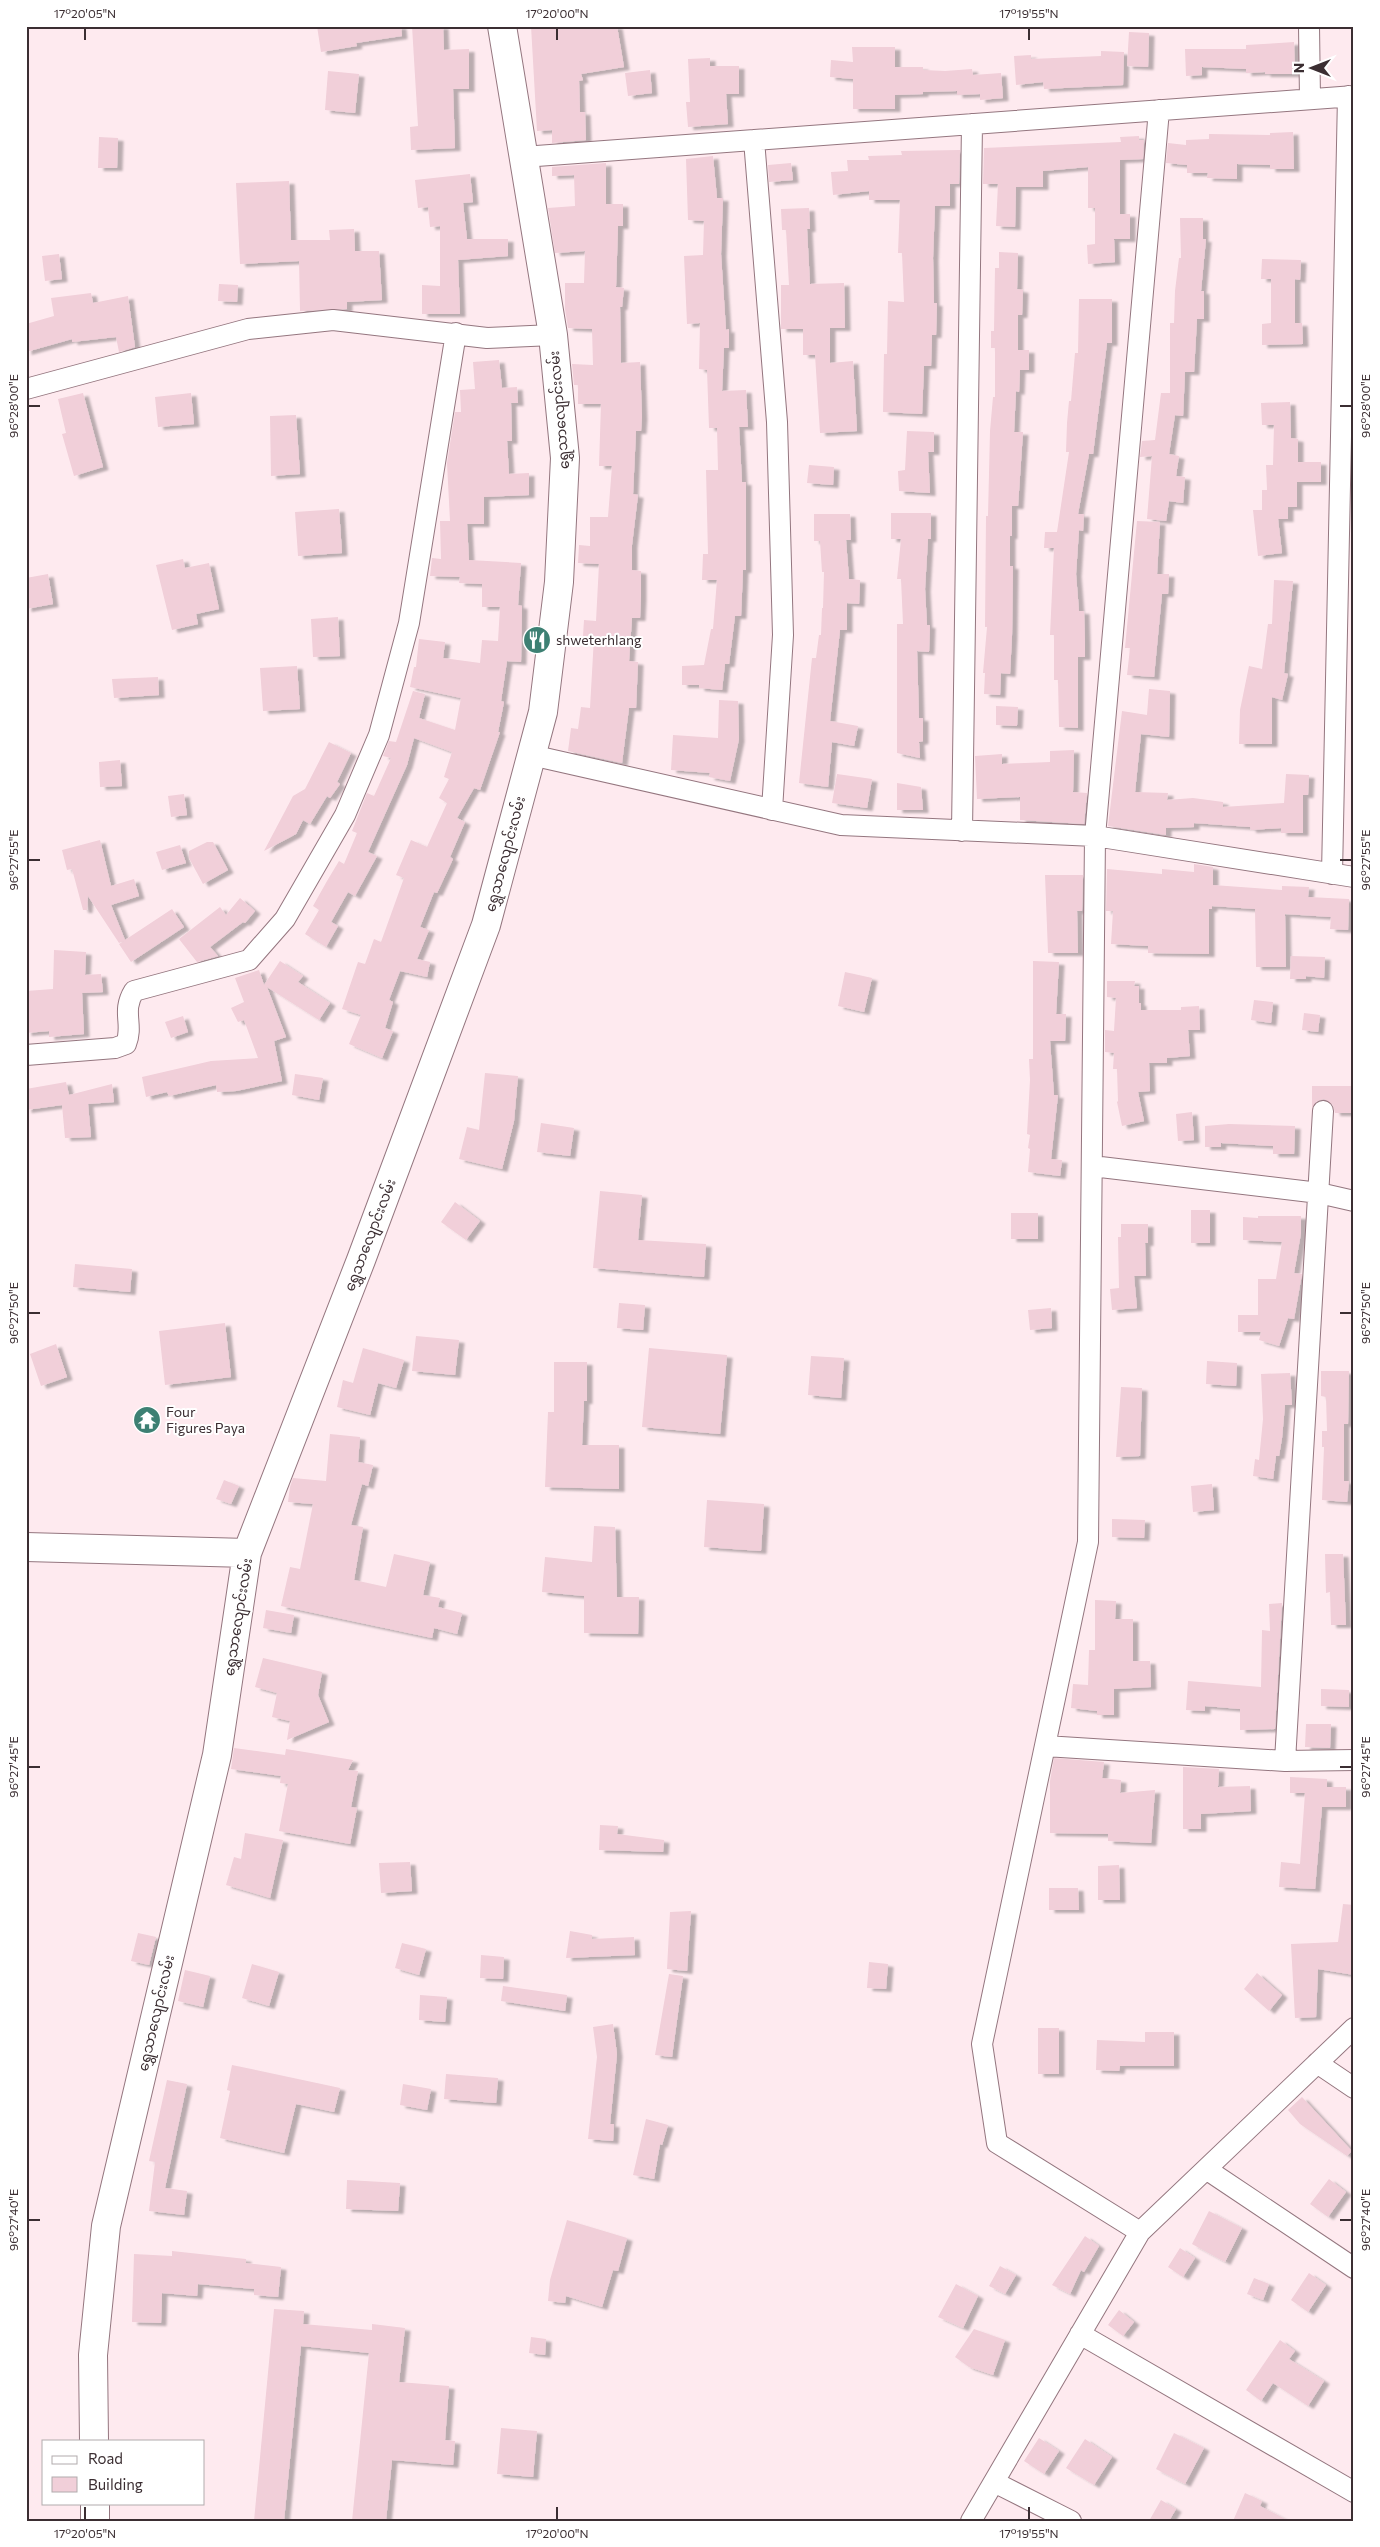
<svg xmlns="http://www.w3.org/2000/svg" width="1380" height="2547" font-family="Commissioner,'Noto Sans Myanmar',sans-serif">
<style>
.building{fill:#f1cfd9;filter:url(#shadow)}
.lines{fill:none;stroke-linecap:round;stroke-linejoin:round}
.street-casing{stroke:#94767f;stroke-width:22}
.secondary-casing{stroke:#94767f;stroke-width:30}
.street{stroke:#fff;stroke-width:20}
.secondary{stroke:#fff;stroke-width:28}
.ticks{fill:none;stroke:#3b2e32;stroke-width:2}
.labels{text-anchor:middle;stroke-width:4;stroke-linejoin:round;paint-order:stroke}
.street-label{font-size:14px;fill:#3b2e32;stroke:#fff}
.poi-label{font-size:14px;fill:#3b2e32;stroke:#fff;text-anchor:start}
.neatline{fill:none;stroke:#3b2e32;stroke-width:2}
.ticks-label{font-size:12px;text-anchor:middle;fill:#3b2e32}
</style>
<defs>
<filter id="shadow"><feDropShadow dx="5.5" dy="3" stdDeviation="1" flood-color="#0004"/></filter>
</defs>
<rect width="100%" height="100%" fill="#feeaef"/>
<path class="building" d="M317 26H401L402 36 356 43 357 46 321 52Z
M412 26H443L444 50 469 49V89H453L455 148 411 150 410 127 418 126Z
M531 26H617L624 67 581 74 583 80 579 81 580 112H585L586 140 552 143V130L537 131Z
M1129 32 1149 33 1148 67 1127 66Z
M1294 42 1295 74H1265V72L1246 73V69L1202 67V75L1186 76 1185 49H1246V45Z
M852 47H895V67H923V70L945 71 972 69 973 75 1001 73 1003 98 980 100V94L957 95V91L923 92V94L895 95V109H853V79L830 77 831 60 853 62Z
M1101 51 1124 52 1123 85 1044 89 1043 82 1016 85 1014 56 1031 55V59L1101 56Z
M710 58V66H739V94H726L728 124 688 127 686 102H690L688 59Z
M650 70 652 93 628 96 625 73Z
M328 71 359 74 355 113 325 110Z
M1293 132 1294 169H1270V165L1237 164V179L1207 178 1208 173H1187V165L1166 163 1168 143 1186 145V140L1209 139V134L1270 135V133Z
M1139 136V140H1144L1143 159 1120 160V214H1130V239H1114L1115 262 1088 264 1087 245 1095 244V208H1088V167L1043 171V187H1016L1015 227 996 226 998 184H983L984 148 1121 142 1120 137Z
M99 137 118 138 117 168H98Z
M960 150 959 184H950V206H935L933 258 934 303H937L936 335H932L931 366H924L922 414 883 412 884 354H887L888 301 904 302 902 253H898L900 200H869V191L833 195 831 172 848 171 847 160H869L868 156 902 155 901 151Z
M713 156 717 198H723L721 254 726 330 729 329V348H724L722 391 746 390 748 427H739L742 482H746V570H743L741 616H735L729 664H725L722 690 699 688V685H682V666L704 665 711 629H713L717 580H702L703 554H708L706 470H718L717 428H709L707 370 699 369 700 323 687 324 684 256 703 255 704 221 688 220 686 159Z
M606 163V204H623V226H618L616 287 624 288 622 307H620L621 363 640 362 642 417 641 431H636L633 494 638 495 632 545V570L641 571V597L640 618H632L629 661 638 662 636 708H629L622 763 568 751 571 728 578 729 581 707 590 708 594 637 583 636 584 620 596 621 599 564 578 563 579 545 590 546V517H608L612 466H599L601 404H578V385H574L572 364 593 365 592 329 568 328 565 309V283H584L585 251 555 253 548 208 575 206 574 175 552 176V167Z
M791 163 793 180 769 182 768 165Z
M470 174 473 202 463 203 467 239H508V256L458 260 460 314H422V285L440 286V226L430 227 428 207 418 208 415 180Z
M289 181 291 240H330L329 230 354 229 355 251H379L382 300 347 302V309L300 311 299 261 240 264 236 183Z
M809 208 810 229H807L810 284 844 283 845 328H830V363L853 361 857 431 820 433 815 355H803V329H781V285H789L786 230H782L781 209Z
M1180 218H1203V239H1206L1201 291H1204V319H1197L1194 372H1185L1183 416 1175 415 1169 454 1179 456 1176 476 1185 477 1183 503 1169 501 1166 521 1147 519 1152 456 1140 457 1142 441 1155 440 1161 393H1170V323H1174L1175 291 1179 258H1181Z
M999 252 1018 253 1017 289 1023 290 1022 315H1018V350H1029V370H1020L1019 392 1016 391 1014 432H1023L1018 506H1012V536H1010V566H1013L1012 636 1010 674 1001 673 1000 695 984 694 985 673H983L987 627H985L986 516H988L990 431 993 397H995V348H991V331H994L995 268H999Z
M59 254 62 279 45 281 42 256Z
M1262 259 1301 260 1300 280 1295 279V323H1302L1303 344 1262 345V324L1271 323V279H1261Z
M219 284 238 285 237 302 218 301Z
M91 293 93 303 128 296 135 347 119 352 116 337 72 342V339L26 352V324L54 316 51 298Z
M1079 299H1112V343H1107L1093 454H1089L1078 514H1084L1083 531 1079 530 1076 574 1079 611H1084L1085 641V657H1078V728L1059 727 1058 680H1054V635H1050L1054 548H1044L1045 532H1057L1069 452H1066L1067 423 1069 401H1071L1075 353H1078Z
M499 360 502 388 517 387 518 403H511L512 441H507L509 474 529 473V495L484 497V524H467L469 560 521 563 518 605 522 606 521 662 507 661 501 701 504 702 498 732H500L480 790 474 788 457 818 465 822 450 857 453 859 437 893 434 892 420 927 429 930 417 959 430 962 427 977 400 971 389 1000 393 1002 385 1028 393 1031 382 1058 349 1044 361 1015 342 1009 358 962 365 964 374 939 381 942 404 878 396 875 411 840 427 847 447 803 439 798 449 779 444 777 452 752 414 738 407 765 368 852 377 856 355 896 348 892 331 922 338 926 326 947 305 934 319 910 313 906 327 881 339 861 344 864 357 833 352 831 367 793 374 796 391 758 383 756 389 741 396 742 413 691 425 694 419 718 455 730 461 698 410 687 414 667H416L419 639 445 642 443 658 480 663 482 640 498 641 500 607H482V584L459 583 460 577 430 576 432 558 441 559 440 521H450L447 463 455 412H461L460 390 475 389 473 362Z
M83 393 103 467 74 476 62 434 66 433 58 399Z
M191 393 194 424 158 427 155 397Z
M1290 402 1291 438 1298 439V462H1321V482H1297V507H1288V519H1278L1282 553 1258 556 1253 510H1262V490H1267L1266 465H1273L1274 425H1262L1261 403Z
M296 415 300 474 271 476 270 416Z
M907 431 934 432V452H928L930 493 899 491 898 471 905 470Z
M809 465 834 467 833 485 807 483Z
M339 509 342 553 298 556 295 512Z
M891 513H931V539H928L925 589 927 625H930L929 652 917 651 919 718H923V741L919 742 920 758 897 753V624H903L901 579H897L901 539H891Z
M814 514H850L851 540H846L849 579 860 580 859 604 847 603V630H840L830 721 858 726 854 746 832 742 828 787 799 783 812 658H816L819 635H821L822 608H823L824 572H822L820 541H814Z
M1137 521 1160 522 1157 574H1169L1168 594H1162L1154 677 1127 675 1130 648H1125Z
M183 559 185 568 209 563 219 609 196 614 198 624 172 630 156 565Z
M48 574 53 604 26 609V578Z
M1274 580 1293 581 1284 673 1288 674 1282 700 1272 697V744H1239L1240 710 1249 666 1262 669 1268 624H1272Z
M338 617 340 656 313 657 311 619Z
M297 666 300 709 263 711 260 668Z
M158 677 159 695 114 698 112 679Z
M1149 689 1170 691 1169 737 1141 734 1135 792 1168 793 1167 800 1193 798 1223 802V807L1284 803 1286 774 1309 775 1308 795H1303V833H1281V828L1251 830 1250 827 1194 823V827L1166 828V835L1108 826 1122 711 1147 715Z
M719 700 738 701 739 739 730 781 709 777 710 773 671 770 673 735 718 738Z
M996 706 1018 707 1017 726 996 725Z
M329 742 351 753 337 782 340 784 330 798 327 796 310 824 303 820 296 834 264 851 293 796 305 789Z
M1074 750 1073 792 1087 793 1084 824 1020 820V797L977 799 975 756 1002 754V764L1050 762V751Z
M120 760 122 786 100 787 99 762Z
M837 774 872 779 867 808 832 803Z
M897 783 921 787 923 810H897Z
M184 794 187 815 171 817 168 796Z
M100 840 111 886 134 879 139 896 111 905 125 940 172 909 184 927 131 962 119 944 124 941 119 943 88 896 87 910H83L72 869 67 870 62 850Z
M207 842H213L228 870 203 884 189 858V851Z
M180 845 186 863 162 870 156 852Z
M1194 864 1213 867V885L1282 890V886L1309 887 1308 897 1349 899 1348 930 1330 929 1331 917 1285 914 1286 967H1256L1255 909 1212 906V909H1209V954L1148 953V946L1111 944 1113 911H1106L1107 869 1162 874V869L1194 872Z
M1045 875H1083L1082 911H1077L1078 953H1048Z
M240 898 255 911 245 923 243 922 210 947 218 956 197 962 179 939 220 907 226 915Z
M54 950 86 952 85 975 101 974 103 992 82 993 84 1034 49 1037V1031L26 1033V991L53 989Z
M1291 956 1325 957 1324 978 1306 976V979H1290Z
M280 961 303 976 298 982 330 1003 319 1020 267 987 286 1037 274 1041 282 1081 236 1091 217 1092 216 1085 169 1096 167 1092 146 1097 142 1077 211 1061 258 1058 244 1020 238 1022 231 1008 244 1002 235 978 259 970 264 985Z
M1033 961 1059 962 1056 1014H1066L1065 1041H1050L1054 1095H1058L1051 1159 1062 1160 1060 1176 1028 1172 1030 1149 1028 1148 1030 1135 1027 1134 1030 1080 1029 1059H1033Z
M845 972 872 978 864 1012 838 1006Z
M1107 981H1135L1134 986H1139V1003H1141V1010H1181V1007L1199 1006 1200 1030H1188L1190 1056 1167 1058V1063H1149L1150 1091 1138 1092 1144 1121 1122 1126 1117 1102 1118 1101 1117 1069H1113L1114 1053 1105 1052V1030L1114 1031 1116 998 1107 997Z
M1254 1000 1273 1002 1271 1023 1251 1020Z
M1304 1013 1320 1015 1318 1032 1302 1030Z
M183 1016 188 1032 171 1038 165 1022Z
M485 1073 518 1076 514 1121 502 1169 459 1159 467 1127 479 1130Z
M295 1074 323 1078 319 1100 292 1095Z
M66 1082 69 1095 112 1084 114 1102 88 1104 91 1137 65 1138 62 1105 26 1110V1089Z
M1312 1086H1354V1113H1335L1333 1105 1324 1099 1317 1101 1312 1108Z
M1192 1112 1194 1140 1178 1141 1176 1114Z
M541 1123 574 1128 570 1156 537 1152Z
M1229 1124 1295 1126 1294 1154H1273V1146L1221 1143V1147H1205V1126Z
M600 1191 642 1195 638 1240 706 1244 704 1277 593 1268Z
M455 1202 480 1221 466 1240 441 1222Z
M1191 1210H1210V1243H1191Z
M1011 1213H1038V1239H1011Z
M1258 1216H1301V1233L1294 1273 1302 1274 1294 1319 1288 1318 1279 1346 1259 1340 1261 1332H1238V1315H1258V1279H1276L1282 1242 1243 1240V1217L1258 1218Z
M1121 1224H1148V1243H1145L1146 1276H1134L1137 1308 1112 1310 1110 1289 1119 1288 1118 1237H1121Z
M75 1264 132 1269 130 1292 73 1287Z
M619 1303 645 1305 643 1330 617 1328Z
M1051 1308 1052 1328 1030 1330 1028 1310Z
M225 1323 231 1377 165 1385 159 1331Z
M416 1336 459 1340 455 1375 412 1371Z
M56 1344 67 1377 41 1386 30 1354Z
M363 1348 404 1360 396 1388 378 1383 370 1415 337 1407 343 1380 353 1383Z
M649 1348 727 1355 720 1434 642 1427Z
M811 1356 844 1358 841 1398 808 1395Z
M1207 1361 1237 1363 1236 1386 1206 1384Z
M554 1362H587V1401H584L582 1445H619V1489L545 1487 548 1412H554Z
M1321 1371H1349L1348 1424H1344V1481H1349L1347 1502 1322 1500 1324 1447H1322V1431H1327L1326 1397 1321 1396Z
M1290 1373 1292 1405H1285L1282 1438 1279 1456H1276L1273 1479 1253 1476 1255 1459 1259 1460 1263 1419 1261 1374Z
M1121 1387 1142 1388 1140 1456 1116 1457Z
M330 1434 360 1437 358 1462 373 1465 368 1486 362 1484 351 1525 363 1527 354 1580 386 1587 394 1554 430 1562 423 1595 440 1598 438 1607 462 1613 457 1634 434 1628 432 1638 281 1606 290 1567 300 1569 313 1504 288 1502 290 1487 293 1478 326 1481Z
M224 1480 239 1486 231 1504 216 1499Z
M1212 1484 1214 1510 1193 1512 1191 1486Z
M707 1500 764 1504 761 1551 704 1547Z
M1112 1519 1145 1520 1144 1538 1112 1537Z
M594 1526 615 1527 617 1597H639L638 1634 584 1633V1596L542 1592 545 1557 592 1562Z
M1325 1554H1343L1346 1625H1331L1330 1592 1326 1593Z
M1095 1600 1116 1601 1115 1619H1133V1661H1150L1151 1687 1114 1689V1715H1097V1711L1071 1708 1073 1684 1088 1685 1089 1650H1095Z
M1282 1603 1275 1729 1240 1730V1709L1205 1706V1711L1186 1710 1188 1681 1261 1687 1262 1630 1270 1631 1269 1604Z
M266 1610 294 1615 291 1633 263 1628Z
M263 1658 322 1672 318 1695 329 1722 287 1740 290 1721 272 1717 277 1693 255 1687Z
M1321 1689 1349 1690V1707L1321 1706Z
M1306 1724H1331L1330 1748 1305 1747Z
M234 1748 285 1755 286 1749 353 1760 348 1770 358 1771 351 1807 357 1808 350 1844 279 1831 288 1784 280 1783 281 1776 231 1769Z
M1054 1758 1104 1762 1102 1778 1121 1780 1120 1793 1155 1790 1151 1843 1108 1841V1834L1050 1833V1781Z
M1183 1767 1219 1769 1218 1787 1250 1786 1251 1811 1201 1814V1829H1183Z
M1290 1777 1327 1779V1787H1346V1807H1322L1315 1889 1279 1887 1281 1862 1300 1864 1305 1793H1290Z
M600 1825 618 1826 617 1834 664 1840 663 1852 599 1850Z
M245 1833 283 1840 270 1898 226 1885 234 1857 241 1859Z
M410 1862 412 1891 381 1893 379 1863Z
M1119 1865 1120 1900H1098V1866Z
M1049 1888H1078L1079 1910H1049Z
M1343 1904 1354 1905V1975L1318 1969 1316 2017 1295 2018 1291 1944 1338 1942Z
M691 1911 687 1971 667 1969 670 1912Z
M570 1931 592 1935V1939L634 1937 635 1955 566 1958Z
M138 1933 156 1937 149 1965 131 1961Z
M402 1943 426 1949 419 1975 395 1968Z
M481 1955 504 1957 503 1979 480 1978Z
M869 1962 888 1964 886 1989 867 1988Z
M252 1964 279 1972 269 2006 242 1998Z
M185 1970 210 1976 203 2007 178 2001Z
M1257 1973 1282 1995 1269 2011 1244 1989Z
M669 1974 683 1976 672 2057 655 2055Z
M503 1986 567 1995 565 2011 501 2001Z
M420 1995 447 1997 445 2022 419 2020Z
M613 2024 617 2054 610 2124H614L613 2141 588 2139 597 2057 593 2027Z
M1038 2028H1059V2074H1038Z
M1145 2032H1174V2066H1120L1119 2071 1096 2070 1097 2040 1145 2042Z
M232 2065 340 2088 334 2112 296 2104 284 2153 220 2138 230 2091 227 2090Z
M446 2074 498 2078 496 2103 444 2099Z
M167 2080 187 2084 165 2188 187 2191 184 2215 149 2211 155 2162 149 2161Z
M403 2084 431 2089 427 2110 400 2105Z
M1302 2097 1352 2151 1347 2156 1300 2124 1288 2110Z
M646 2119 668 2125 662 2145 660 2144 654 2179 633 2175Z
M1329 2179 1346 2192 1328 2217 1310 2204Z
M347 2180 400 2183 398 2211 346 2209Z
M1209 2211 1242 2228 1225 2262 1192 2244Z
M567 2220 627 2238 618 2271 613 2270 602 2307 566 2296 565 2303 548 2301 550 2280Z
M1085 2236 1099 2246 1084 2272 1081 2270 1070 2294 1052 2285Z
M1180 2248 1195 2258 1183 2277 1168 2267Z
M172 2251 246 2259V2263L281 2267 278 2297 254 2295V2289L198 2284 197 2296 162 2293 161 2323 132 2322 134 2254 172 2256Z
M1000 2266 1016 2275 1005 2294 989 2286Z
M1309 2273 1326 2285 1308 2312 1291 2300Z
M1254 2278 1269 2284 1263 2300 1247 2294Z
M956 2284 978 2296 963 2328 938 2317Z
M274 2309 304 2311 303 2324 372 2330V2324L405 2328 399 2382 449 2386 445 2440 455 2441 453 2465 392 2460 386 2521H352L369 2353 301 2346 284 2521H254Z
M1119 2310 1134 2322 1123 2336 1108 2325Z
M974 2329 1005 2340 993 2375 969 2367 955 2357Z
M531 2337 546 2339 545 2355 529 2353Z
M1280 2340 1295 2351 1289 2359 1324 2381 1308 2406 1273 2383 1261 2401 1246 2390Z
M501 2428 537 2431 533 2477 497 2474Z
M1174 2433 1204 2448 1185 2484 1156 2469Z
M1039 2438 1059 2451 1044 2474 1024 2461Z
M1085 2439 1112 2457 1094 2485 1066 2468Z
M1245 2493 1262 2501 1260 2506 1289 2521H1233Z
M1161 2500 1176 2509 1169 2521H1149Z"/>
<g class="lines">
<g class="street-casing">
<path id="street" d="M1309 26 1310 99
M1159 110 1095 836 1088 1542 982 2044 997 2143 1140 2232 1354 2028
M754 140 777 422 783 635 772 810
M523 157 1354 96
M26 389 248 329 333 320 487 338 553 335
M531 755 841 825 1095 836 1354 877
M962 831 972 124
M1332 874 1348 96
M26 1055 115 1048 126 1044C134 1024 121 1012 134 991L249 960 285 919 345 815 379 735 409 623 456 333
M1092 1166 1319 1193 1354 1201
M1045 1746 1285 1761 1354 1760
M1285 1761 1323 1111
M1317 2063 1354 2088
M1206 2169 1354 2268
M1080 2334 1354 2492
M994 2482 1071 2521
M971 2521 1140 2232"/>
</g>
<g class="secondary-casing">
<path id="secondary" d="M26 1547 247 1553
M94 2441 93 2355 106 2226 217 1755 247 1553 361 1260 486 925 543 712 559 582 565 458 553 335 502 26
M95 2503V2521"/>
</g>
<use href="#street" class="street"/>
<use href="#secondary" class="secondary"/>
</g>
<path class="ticks" d="M85 28V40M557 28V40M1029 28V40M28 406H40M1340 406H1352M28 860H40M1340 860H1352M28 1313H40M1340 1313H1352M28 1767H40M1340 1767H1352M28 2220H40M1340 2220H1352M85 2507V2520M557 2507V2520M1029 2507V2520"/>
<defs>
<g id="restaurant-disc" transform="scale(1.4375)"><circle r="9.5" fill="#3d8073" stroke="#fff"/><path d="M-5-6h1v4h1v-4h1v4h1v-4h1v5L-1.5 .5V6h-2V.5L-5-1ZM5-6V6H3V1.5H1.5Q1.5-4 5-6Z" fill="#fff"/></g>
<g id="temple-disc" transform="scale(1.4375)"><circle r="9.5" fill="#3d8073" stroke="#fff"/><path d="M0-6L5-2H3V0L6.5 2.5H4V6H1.5V3h-3V6H-4V2.5H-6.5L-3 0V-2H-5Z" fill="#fff"/></g>
</defs>
<g fill-rule="evenodd">
<use href="#restaurant-disc" x="537" y="640"/>
<use href="#temple-disc" x="147" y="1420"/>
</g>
<g class="labels">
<g class="street-label">
<text transform="translate(559 410) rotate(-95)" y="5">ရွှေသာလျောင်းလမ်း</text>
<text transform="translate(505 854) rotate(-75)" y="5">ရွှေသာလျောင်းလမ်း</text>
<text transform="translate(370 1235) rotate(-69)" y="5">ရွှေသာလျောင်းလမ်း</text>
<text transform="translate(238 1617) rotate(-81)" y="5">ရွှေသာလျောင်းလမ်း</text>
<text transform="translate(156 2013) rotate(-77)" y="5">ရွှေသာလျောင်းလမ်း</text>
</g>
<g class="poi-label">
<text x="556" y="645">shweterhlang</text>
<text x="166" y="1417">Four<tspan x="166" dy="16">Figures Paya</tspan></text>
</g>
</g>
<rect width="1380" height="2547" fill="none" stroke="#ffffff" stroke-width="55"/>
<rect x="42" y="2440" width="162" height="65" fill="#ffffff" stroke="#b1abad"/>
<rect x="52" y="2456" width="25" height="8" fill="#ffffff" stroke="#b1abad"/>
<text x="88" y="2464" font-size="15" fill="#3b2e32">Road</text>
<rect x="52" y="2477" width="25" height="15" fill="#f1cfd9" stroke="#b1abad"/>
<text x="88" y="2490" font-size="15" fill="#3b2e32">Building</text>
<g transform="translate(1312 68) rotate(270)" stroke="#ffffff" stroke-width="4" paint-order="stroke">
<path d="M0-4L9 19L0 12L-9 19Z" fill="#3b2e32"/>
<text y="-8" font-size="14" font-weight="bold" text-anchor="middle" fill="#3b2e32">N</text>
</g>
<rect x="28" y="28" width="1324" height="2492" class="neatline"/>
<g class="ticks-label">
<text x="85" y="18">17°20'05"N</text>
<text x="557" y="18">17°20'00"N</text>
<text x="1029" y="18">17°19'55"N</text>
<text transform="translate(1366 406) rotate(-90)" y="4">96°28'00"E</text>
<text transform="translate(14 406) rotate(-90)" y="4">96°28'00"E</text>
<text transform="translate(1366 860) rotate(-90)" y="4">96°27'55"E</text>
<text transform="translate(14 860) rotate(-90)" y="4">96°27'55"E</text>
<text transform="translate(14 1313) rotate(-90)" y="4">96°27'50"E</text>
<text transform="translate(1366 1313) rotate(-90)" y="4">96°27'50"E</text>
<text transform="translate(14 1767) rotate(-90)" y="4">96°27'45"E</text>
<text transform="translate(1366 1767) rotate(-90)" y="4">96°27'45"E</text>
<text transform="translate(14 2220) rotate(-90)" y="4">96°27'40"E</text>
<text transform="translate(1366 2220) rotate(-90)" y="4">96°27'40"E</text>
<text x="85" y="2538">17°20'05"N</text>
<text x="557" y="2538">17°20'00"N</text>
<text x="1029" y="2538">17°19'55"N</text>
</g>
</svg>
